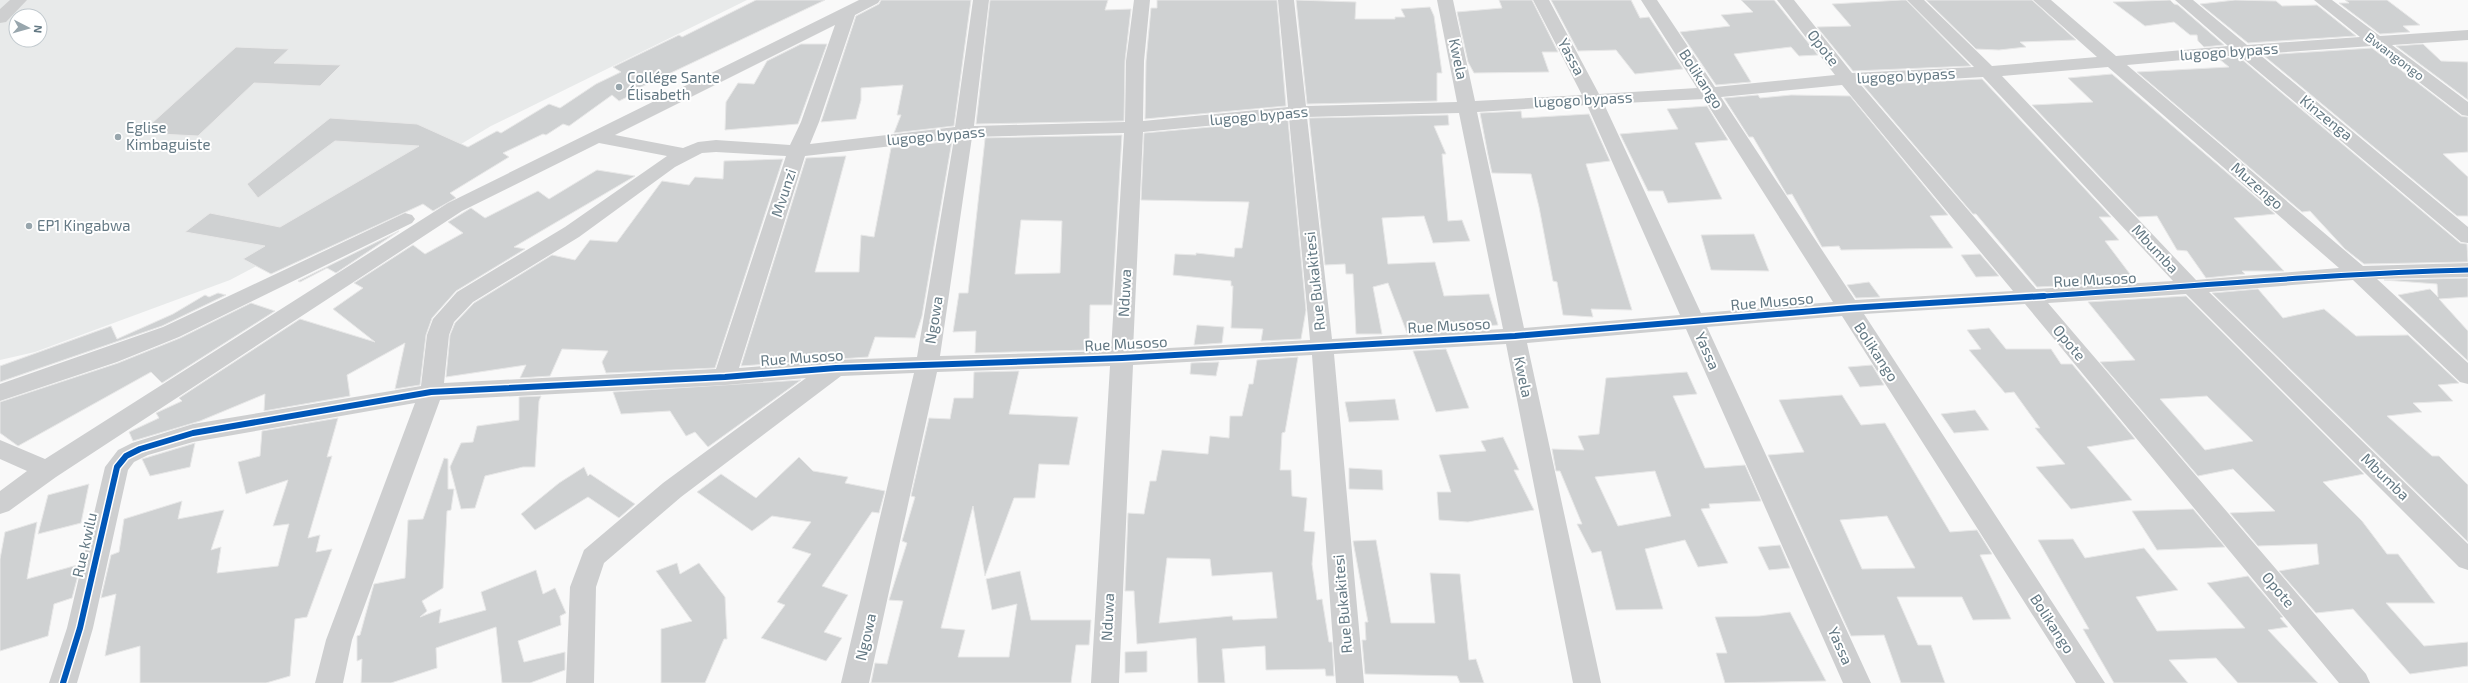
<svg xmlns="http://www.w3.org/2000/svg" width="2468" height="683" font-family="'Exo 2',sans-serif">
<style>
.built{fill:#e8eaea;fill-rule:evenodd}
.building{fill:#cfd1d2;stroke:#e8e8e8;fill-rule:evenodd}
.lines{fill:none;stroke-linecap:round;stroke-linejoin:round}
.minor{fill:#cecfd0;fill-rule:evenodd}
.cycleway-far1-casing{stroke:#fff;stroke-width:7}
.cycleway-casing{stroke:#fff;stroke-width:9}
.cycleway-far1{stroke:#0057b8;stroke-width:5}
.cycleway{stroke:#0057b8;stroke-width:6}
.poi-dot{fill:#98a6ad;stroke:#fff;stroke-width:1.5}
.labels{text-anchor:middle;stroke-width:4;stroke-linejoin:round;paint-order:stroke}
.far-street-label{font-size:13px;fill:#647984;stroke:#fff}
.street-label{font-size:15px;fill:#647984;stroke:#fff}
.poi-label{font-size:15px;fill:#647984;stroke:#fff;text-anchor:start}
</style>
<rect width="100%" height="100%" fill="#f9f9f9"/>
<path class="built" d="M0 0H747L491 126 275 256 230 280 35 352 0 360ZM16 16H40V40H16Z"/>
<path class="building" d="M756 0H825L639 88 642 90 619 101 612 95 569 126 563 124 546 135 543 134 503 153 509 157 450 193 456 198 433 211 423 204 271 274 243 259 265 246 185 232 210 213 280 227 419 146 335 141 258 198 247 184 330 118 417 124 468 147 497 131 501 133 549 104 560 108 596 84 621 72 613 67 679 35 682 37Z
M881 0H971L954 126 894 133 901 115H897L903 85 861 88V100L856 119 821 122 856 16 879 4Z
M990 0H1108L1105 10 1131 9 1125 61 1124 121 976 124Z
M1157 0H1277L1286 106 1145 119 1146 61 1151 8H1157Z
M1296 0 1356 2 1355 19H1395V17H1405L1401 9 1430 7 1434 16 1442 73H1437V101L1307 104Z
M1499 0H1532L1558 52H1542L1549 72 1474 73 1468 62 1457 12 1502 8Z
M1551 0H1631L1640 18 1649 17 1683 69 1635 74 1616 50 1578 51Z
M1741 0H1774L1818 55 1799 56 1791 47 1734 54 1751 82 1716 85 1680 32 1730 26 1721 15 1753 12Z
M1901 0H1906L1971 66 1853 71 1817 27 1851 26 1832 4Z
M1926 0H2032L2076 40 2020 42 2026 47 1999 50 1976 49Z
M2170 0 2174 4 2178 5 2224 45 2204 47 2198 41 2197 35H2190L2174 22 2145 26 2113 2Z
M2235 0 2276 1 2282 6 2317 5 2356 36 2248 43 2200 4Z
M2345 0H2387L2420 25 2403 26 2410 32 2380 34 2339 3H2349Z
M801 44H827L798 124 725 130 726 102 738 83 754 84 767 61Z
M2423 44 2441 61 2468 62V100L2396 46Z
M236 47 289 49 274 63 341 65 320 86 254 83 198 136 141 133Z
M2372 48 2461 116 2468 117V152L2443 154 2468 177V216H2457L2263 55Z
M2239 57 2460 243 2467 244 2468 262 2364 264 2345 249 2310 211 2302 212 2137 72 2229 67 2218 58Z
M2112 74 2275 214 2234 218 2284 271H2242L2245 274 2206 278 2187 251 2177 250 2157 216 2138 217 2032 105 2093 102 2068 78Z
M1982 79 2111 217H2099L2119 240 2105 241 2136 282 2037 287 1976 214H1973L1863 85Z
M1758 95 1760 98 1791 95 1850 96 1948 215 1930 216 1953 248 1841 250 1839 246 1822 247 1792 194 1787 195 1753 137H1749L1724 98Z
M1707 106 1728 140 1695 143 1722 199 1668 203 1663 191H1648L1620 134 1678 129 1667 109Z
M1521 111 1522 118 1589 114 1610 161 1586 164 1632 310 1591 309 1593 317 1563 315 1557 282 1553 281 1539 207 1531 174 1492 173 1488 155 1480 113Z
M1448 115 1449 125 1434 126 1446 154H1442L1448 221 1462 220 1470 241 1433 243 1424 216 1382 218 1388 264 1435 262 1444 296 1489 294 1498 325 1438 329 1439 331 1407 333 1388 283 1373 287 1382 334H1356L1353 274H1346L1345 264 1325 265 1309 118Z
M1288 120 1306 310 1301 339 1261 341 1263 329 1231 328 1233 286H1231V281L1173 275 1175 254 1196 255V253L1234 257 1235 248H1242L1249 202 1141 200 1144 133Z
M1122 135 1112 305H1090L1089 350 975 353 976 331 953 332 959 293H968L985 139 979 138ZM1021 220 1062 221 1060 273 1015 274Z
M952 141 922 316 915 338 875 337 868 357 741 366 806 158 846 156 815 272H859L861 235 874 237 891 148Z
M783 159 715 368 606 373 602 362 608 351 562 349 550 376 520 378 526 365 446 377 450 335 455 323 474 303 552 255 575 260 590 240 617 242 662 181 689 185 695 177 723 179 724 161Z
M597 170 635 176 514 247 525 249 456 291 432 318 426 335 420 385 395 389 405 343 347 375 350 396 264 411 265 394 200 421 133 441 129 432 159 418 156 413 182 401 179 398 300 319 375 342 333 309 363 288 354 283 413 245 425 254 463 233 448 222 471 208 485 218 538 191 549 199Z
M399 231 336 273 327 268 300 282 298 281Z
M1754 234 1769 271 1711 270 1701 235Z
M1980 254 1999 276 1976 277 1961 255Z
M2468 278V297L2439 299 2468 331V361L2398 295 2430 289 2438 297 2437 284 2384 280Z
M1869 282 1880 297 1856 298 1847 285Z
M2258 289 2283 318 2324 309 2356 336 2408 335 2459 383 2438 385 2453 401 2413 403 2422 412 2387 416 2432 456H2439L2468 485V542L2212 293Z
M218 293 226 295 162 326 0 382V366L111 326 117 339 173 314 205 295 209 297Z
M2186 296 2364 474 2323 482 2362 521 2387 554H2398L2435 603H2386L2424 646 2468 642V666L2410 674 2353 609 2316 613 2279 571 2319 564 2317 544 2258 546 2230 513 2275 511 2233 469 2198 476 2100 362 2135 360 2088 302ZM2207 396 2253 441 2205 450 2160 399Z
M251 303 275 311 162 383 151 372 18 446 0 433V402L118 363 180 338Z
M1197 325 1224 327 1222 343 1194 345Z
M1989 328 2006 349H2051L2061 364H2072L2135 439 2087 447 2132 500 2071 509 2036 467 2065 464 2035 428H2040L2014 392 2005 393 1969 350 1981 349 1967 330Z
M1446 349 1469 408 1436 412 1413 351Z
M1298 357 1285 432 1282 433 1280 470H1291L1292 496 1307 498 1304 531 1315 532 1312 564 1317 600 1322 599 1329 642H1332L1334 676H1326L1325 669 1266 670 1265 646 1222 649 1225 683H1198L1196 638 1137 644 1134 591H1125L1128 513 1144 514 1150 481H1156L1162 450 1208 454 1210 436 1229 438 1230 416H1242L1249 384H1253L1257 360ZM1167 558 1210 559 1212 576 1272 572 1277 618 1233 620 1232 616 1159 623Z
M1219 362 1216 376 1190 374 1191 363Z
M1872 365 1884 385 1860 387 1848 367Z
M1019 371 1009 414 1078 417 1069 465 1039 464 1035 498H1014L985 576 973 506 941 628 965 630 958 657H1009L1017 604 992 610 986 579 1020 571 1031 620H1091L1089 645H1076L1071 683H871L875 663 887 664 903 601 889 600 907 543 902 541 915 497 911 496 929 418 950 419 954 398H973L974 372Z
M1687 372 1697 394 1673 396 1705 468 1745 465 1761 501 1709 504 1710 508 1701 509 1728 563 1698 567 1685 540 1645 549 1663 609 1616 610 1601 551 1592 553 1577 524H1582L1560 471H1556L1552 449 1584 450 1578 436 1599 434 1606 378ZM1655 471 1671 516 1618 526 1595 477Z
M801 380 708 447 695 432 686 436 670 411 621 414 613 392Z
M1842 395 1861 425 1885 423 1950 532 1977 530 1992 554 1980 555 2011 619 1973 620 1962 597H1897L1918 645H1931L1945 683H1901L1884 635 1851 636 1768 455 1804 452 1779 400ZM1887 516 1915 568 1862 569 1840 520Z
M541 396 539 401 535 467H523L485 476 475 508 461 509 450 467 461 443 473 442 477 426 519 420V397Z
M1395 399 1399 420 1349 422 1345 402Z
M1975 410 1989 430 1954 433 1941 414Z
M338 418 327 457 332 456 308 538 320 535 316 552 332 549 307 617 295 619 290 676 266 683H140V646L105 656 116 594 101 598 111 555 119 552 124 519 182 501 178 519 224 510 211 550 221 547 217 573 278 566 289 524 273 526 288 480 246 494 238 462 260 456 262 431Z
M1503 437 1519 470H1514L1534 510 1468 522 1439 520 1437 492H1451L1439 455 1486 451 1481 441Z
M195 443 190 467 150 476 142 459Z
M799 457 813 471 848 477 845 483 885 491 879 513 872 512 822 586 848 595 824 632 842 638 826 661 761 638 785 605 777 602 811 554 792 548 811 522 772 516 752 531 697 492 721 474 756 498Z
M444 458 448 459V489H454L451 510 447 511 443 588 422 601 427 611 420 617 441 609 439 623 486 610 481 592 536 570 543 594 555 588 566 613 560 616 561 625 518 641 524 662 565 652V670L530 683H502L496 627 436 648 437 668 391 683H361L362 659 357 661V636L360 635 374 584 405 578 408 520 423 519Z
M584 467 588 476 590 474 635 504 619 518 588 497 535 530 521 514 559 483Z
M1349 468 1382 470 1383 490 1349 489Z
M89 484 81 523 38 534 48 495Z
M2193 509 2225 547 2157 550 2132 511Z
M37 522 27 579 81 564 72 598 54 604 48 636 0 651V559L5 532Z
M2073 539 2085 558 2144 548 2178 590 2136 597 2157 631 2245 628 2207 583 2248 576 2283 617 2280 618 2288 627 2268 630 2318 683H2238L2216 658 2169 660 2188 683H2114L2083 629H2089L2038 540Z
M1376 540 1391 623H1435L1430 573 1460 574 1469 660 1476 659 1484 683H1460L1457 676 1365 674 1362 640H1366L1365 622H1368L1353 541Z
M1780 545 1790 568 1769 570 1758 547Z
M677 563 680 574 699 563 725 597 727 639H724L705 683H661V629L692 621 656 571Z
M1790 612 1826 681 1725 683 1716 653H1727L1715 617 1759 616Z
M1147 651V672L1125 673V652Z"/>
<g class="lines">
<path class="minor" d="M10 0H27L6 22 0 23V9Z
M859 0H880L878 3 855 15 819 122 810 144 955 127 973 0H989L974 126 1125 122 1126 61 1134 0H1150L1144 61 1143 121 1288 107 1278 0H1294L1306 106 1457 102 1437 0H1453L1475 101 1582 95 1533 0H1549L1599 94 1697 88 1641 0H1657L1715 87 1835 75 1777 0H1794L1852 73 1974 67 1907 0H1924L1992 66 2097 57 2033 0H2051L2116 56 2228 46 2175 0H2193L2247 45 2360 37 2314 0H2332L2380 36 2468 30V40L2392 45 2468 102V116L2462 115 2372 46 2259 54 2468 227V243L2461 242 2239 55 2127 65 2363 266 2468 263V277L2377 279 2468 363V384L2460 382 2353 280 2209 292 2468 544V570L2459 567 2186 294 2048 303 2366 674 2370 683H2339L2025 304 1864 314 2105 683H2076L1842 316 1707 327 1871 683H1843L1686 329 1527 343 1601 683H1573L1506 344 1334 354 1364 683H1336L1312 355 1133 365 1119 683H1091L1110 366 937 372 869 683H841L914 373 841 376 681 497 604 563 596 587 594 683H566L570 587 584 550 663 483 806 378 725 385 440 400 352 640 343 683H315L326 640 415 403 193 442 148 455 134 462 128 470 93 628 77 683H49L67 628 105 467 118 450 132 443 193 424 421 386 427 335 433 319 457 292 565 227 667 156 599 143 462 211 56 477 9 511 0 514V491L27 471 0 459V440L45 459 448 203ZM835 25 801 122 790 145 716 140 698 142 683 148 615 135ZM2108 67 2339 268 2196 280 2002 76ZM1983 77 2173 281 2036 289 1860 84ZM1842 85 2013 291 1855 300 1721 97ZM1704 99 1833 302 1701 313 1604 104ZM1587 105 1680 315 1524 328 1477 112ZM1459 113 1503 329 1332 339 1307 117ZM1289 118 1310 340 1133 350 1143 132ZM1124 133 1111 351 940 356 972 137ZM954 139 917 357 836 360 739 368 805 156ZM716 152 786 156 716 369 444 383 449 335 454 322 473 302 579 237 675 167 702 153Z
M405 213 412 215 415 219 412 223 179 337 117 362 0 401V384L163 327Z"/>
<g class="cycleway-far1-casing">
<path id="cycleway-far1" d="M2027 297C2174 288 2321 274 2468 270"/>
</g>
<g class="cycleway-casing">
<path id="cycleway" d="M63 683 80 628 117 467 126 456 140 449 193 433 431 392 725 377 836 368 1122 358 1515 336 1849 308 2044 296"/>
</g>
<use href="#cycleway-far1" class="cycleway-far1"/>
<use href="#cycleway" class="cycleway"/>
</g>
<g class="poi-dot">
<circle cx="619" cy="87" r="4"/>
<circle cx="118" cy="137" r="4"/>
<circle cx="29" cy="226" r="4"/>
</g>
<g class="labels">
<g class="far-street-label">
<text transform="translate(2395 56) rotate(37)" y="5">Bwangongo</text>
</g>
<g class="street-label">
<text transform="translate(1823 48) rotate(52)" y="5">Opote</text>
<text transform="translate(2229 52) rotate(-4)" y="5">lugogo bypass</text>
<text transform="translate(1571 57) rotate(62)" y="5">Yassa</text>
<text transform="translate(1458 59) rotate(78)" y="5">Kwela</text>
<text transform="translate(1906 76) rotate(-3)" y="5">lugogo bypass</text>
<text transform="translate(1701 79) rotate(57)" y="5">Bolikango</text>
<text transform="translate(1583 100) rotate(-3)" y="5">lugogo bypass</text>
<text transform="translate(1259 116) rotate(-5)" y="5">lugogo bypass</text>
<text transform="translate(2326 118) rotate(39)" y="5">Kinzenga</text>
<text transform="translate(936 136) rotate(-5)" y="5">lugogo bypass</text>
<text transform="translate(2257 186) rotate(41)" y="5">Muzengo</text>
<text transform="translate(784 193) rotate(-72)" y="5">Mvunzi</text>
<text transform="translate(2155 249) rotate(47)" y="5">Mbumba</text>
<text transform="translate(2095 280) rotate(-3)" y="5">Rue Musoso</text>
<text transform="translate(1315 281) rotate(-96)" y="5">Rue Bukakitesi</text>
<text transform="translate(1125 293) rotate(-87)" y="5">Nduwa</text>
<text transform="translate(1772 302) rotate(-5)" y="5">Rue Musoso</text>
<text transform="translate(934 320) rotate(-81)" y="5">Ngowa</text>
<text transform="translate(1449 326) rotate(-3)" y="5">Rue Musoso</text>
<text transform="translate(2069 343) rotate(50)" y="5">Opote</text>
<text transform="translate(1126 344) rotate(-3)" y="5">Rue Musoso</text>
<text transform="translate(1707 351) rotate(66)" y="5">Yassa</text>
<text transform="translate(1876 352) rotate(57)" y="5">Bolikango</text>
<text transform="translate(802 358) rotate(-4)" y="5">Rue Musoso</text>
<text transform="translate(1523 377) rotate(78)" y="5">Kwela</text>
<text transform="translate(2385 477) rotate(44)" y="5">Mbumba</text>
<text transform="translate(85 545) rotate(-77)" y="5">Rue kwilu</text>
<text transform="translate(2278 590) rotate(50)" y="5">Opote</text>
<text transform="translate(1343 604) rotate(-95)" y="5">Rue Bukakitesi</text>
<text transform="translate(1108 617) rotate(-87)" y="5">Nduwa</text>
<text transform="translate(2052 624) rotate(57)" y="5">Bolikango</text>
<text transform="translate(866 637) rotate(-77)" y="5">Ngowa</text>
<text transform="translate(1840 646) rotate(66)" y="5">Yassa</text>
</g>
<g class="poi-label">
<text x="627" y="83">Collége Sante<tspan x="627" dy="17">Élisabeth</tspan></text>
<text x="126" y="133">Eglise<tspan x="126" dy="17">Kimbaguiste</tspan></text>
<text x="37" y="231">EP1 Kingabwa</text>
</g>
</g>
<g transform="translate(28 28) rotate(96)"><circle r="19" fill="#ffffff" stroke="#c1c9ce"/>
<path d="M0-3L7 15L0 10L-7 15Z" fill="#98a6ad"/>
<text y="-6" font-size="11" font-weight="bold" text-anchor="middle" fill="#647984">N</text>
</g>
</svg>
